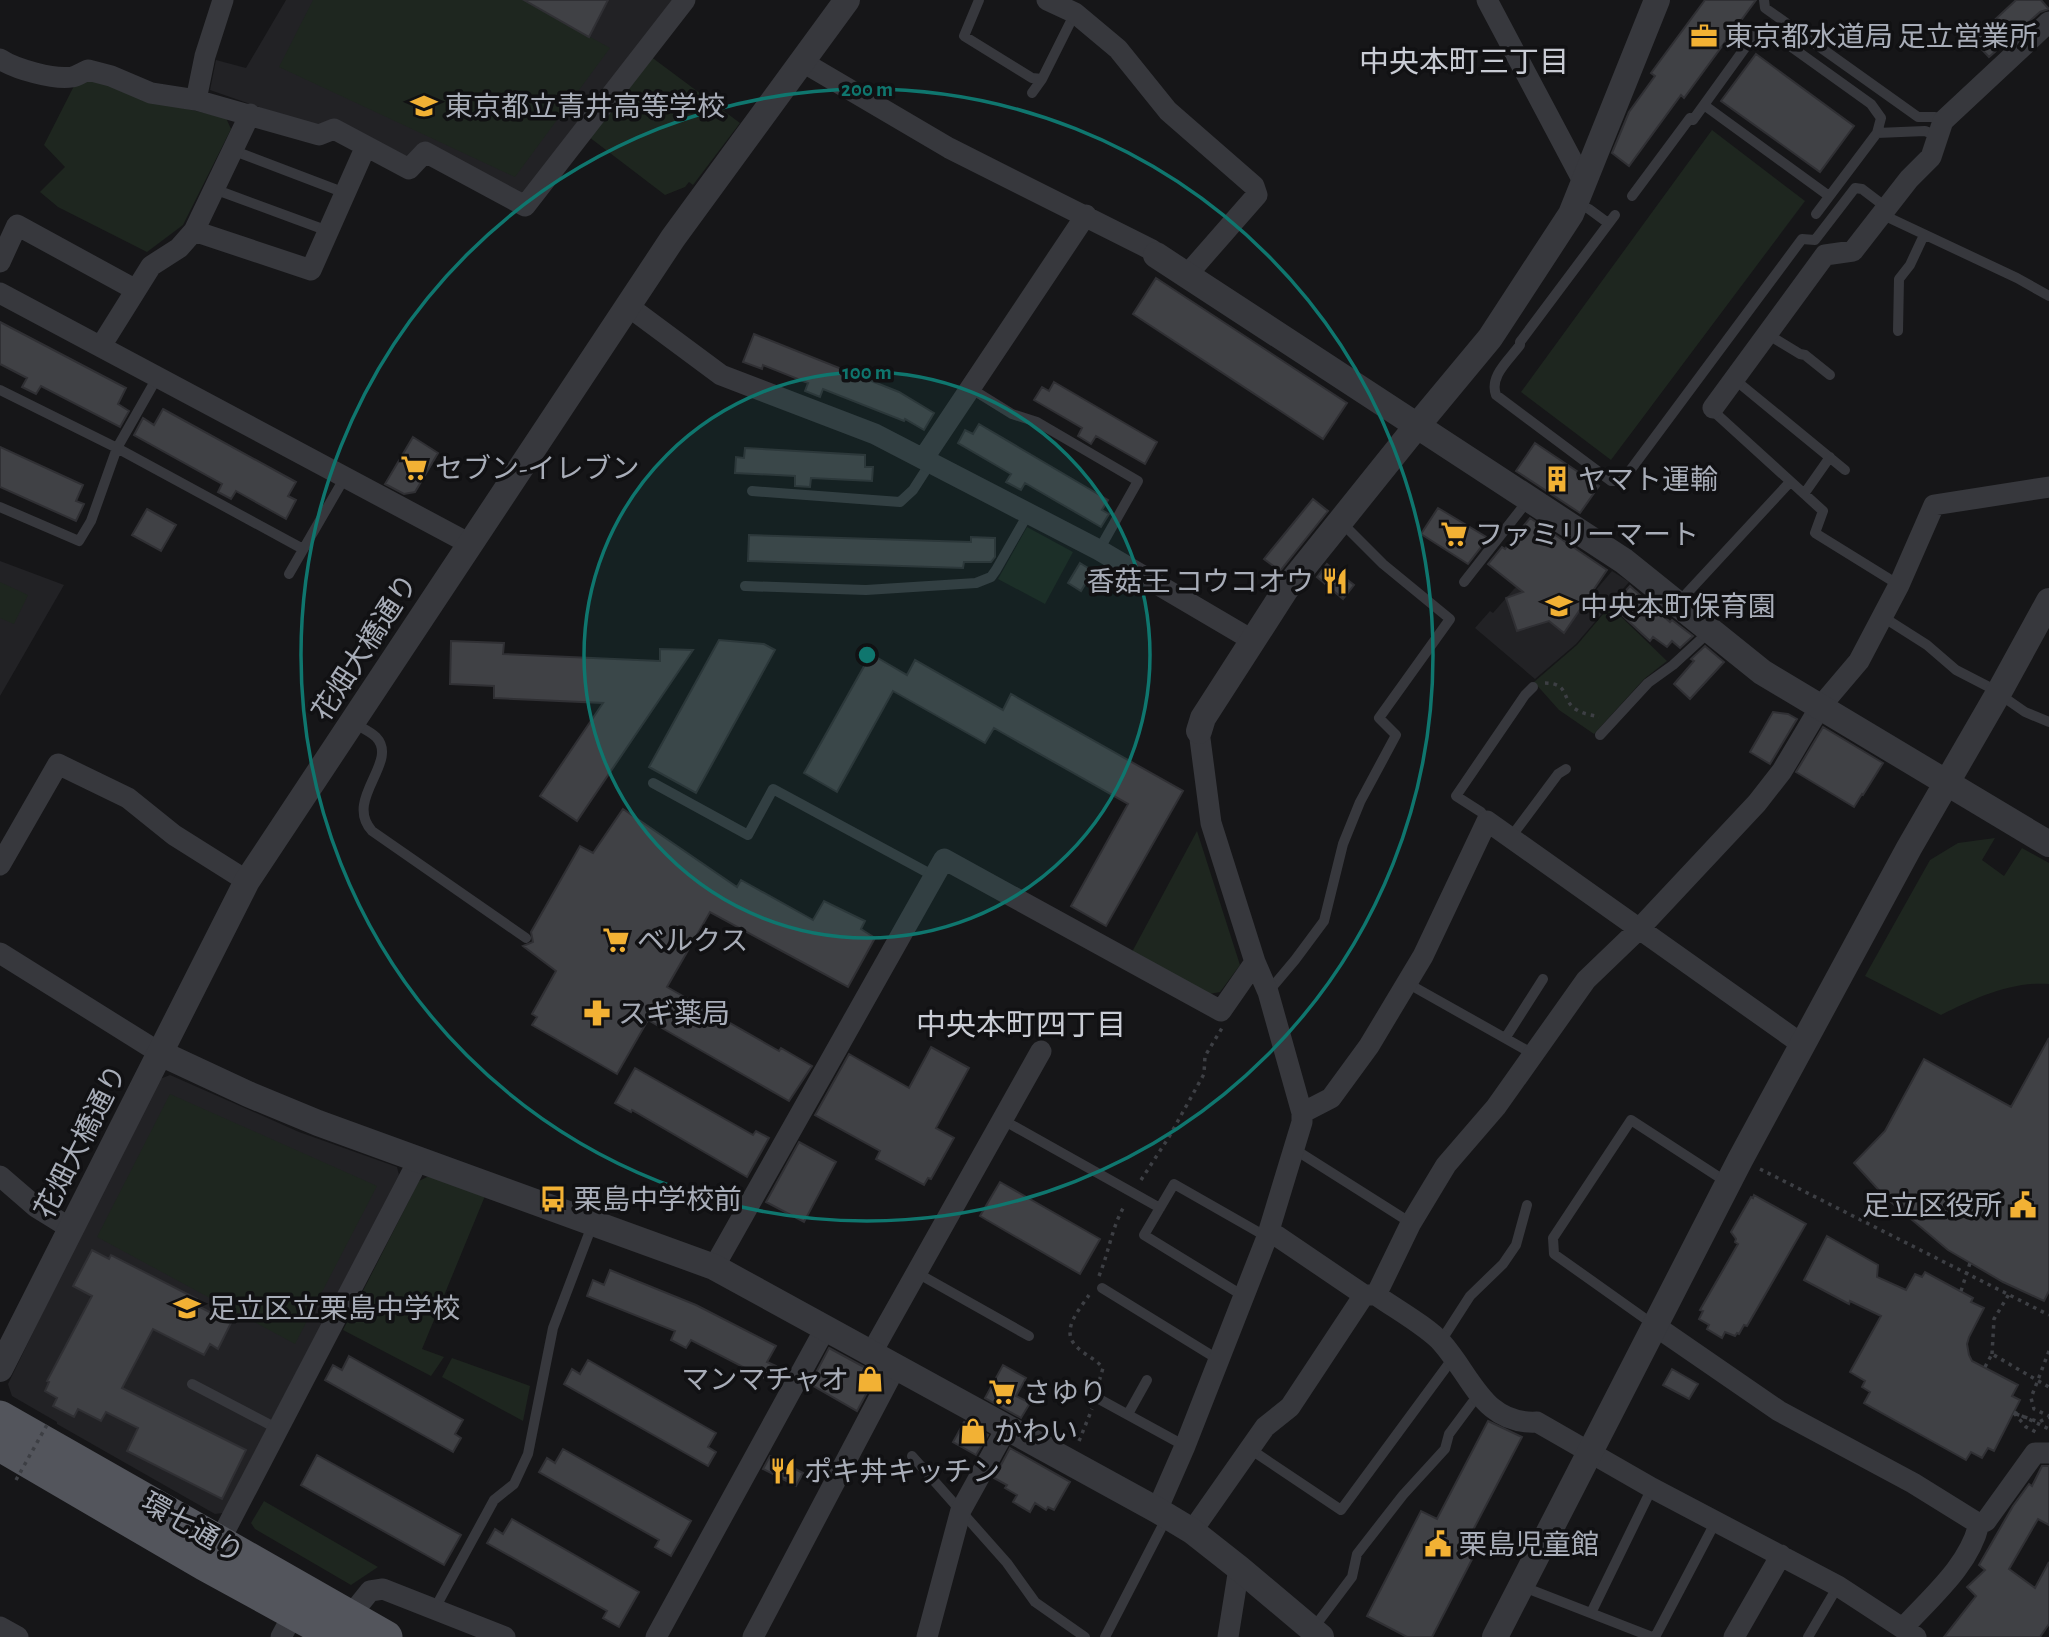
<svg xmlns="http://www.w3.org/2000/svg" width="2049" height="1637" font-family="'Alegreya Sans','Noto Sans JP',sans-serif">
<style>
.built{fill:#222225}
.green{fill:#1e261f}
.building{fill:#404145;stroke:#303034;stroke-width:2}
.lines{fill:none;stroke-linecap:round;stroke-linejoin:round}
.path{stroke:#3d3f44;stroke-width:3.5;stroke-dasharray:3.5 5;stroke-linecap:butt}
.service{stroke:#37383d;stroke-width:10}
.minor{stroke:#37383d;stroke-width:21}
.tertiary{stroke:#37383d;stroke-width:26}
.primary{stroke:#53555c;stroke-width:33}
.path-bridge{stroke:#3d3f44;stroke-width:3.5;stroke-dasharray:3.5 5;stroke-linecap:butt}
.ring{fill:none;stroke:#0f766e;stroke-width:3.5}
.labels{text-anchor:middle;stroke-width:7;stroke-linejoin:round;paint-order:stroke}
.poi-label{font-size:28px;fill:#a8adb8;stroke:#111113;text-anchor:start}
.street-label{font-size:28px;fill:#a8adb8;stroke:#111113}
.neighbourhood-label{font-size:30px;fill:#c9ccd4;stroke:#111113}
.centre{fill:#0f766e;stroke:#111113;stroke-width:3.5}
.ring-label{font-size:21px;text-anchor:middle;font-weight:bold;fill:#0f766e;stroke:#111113;stroke-width:7;stroke-linejoin:round;paint-order:stroke}
</style>
<rect width="100%" height="100%" fill="#161618"/>
<path class="built" d="M286 0H674L522 199 424 142 408 159 210 90 216 60 246 68Z
M0 561 64 585 0 696Z
M1555 562 1595 591 1612 571 1629 582 1576 644 1535 679 1475 628 1490 611 1493 613 1514 589 1531 574Z
M170 1075 299 1132 397 1167 399 1175 223 1513 215 1514 57 1424V1422L12 1396 8 1384 82 1231 160 1079Z"/>
<path class="green" d="M313 0H524L610 48 515 177 279 67Z
M650 56 740 123 693 185 689 182 685 187 665 195 589 137Z
M88 75 140 98 226 118 231 129 183 225 147 252 58 207 40 192 65 167 44 145 75 84Z
M1712 130 1805 201 1611 460 1521 392Z
M1027 527 1073 552 1045 604 998 579Z
M0 582 28 595 14 624 0 618Z
M1610 606 1667 661 1644 679 1594 734 1559 710 1534 682 1577 645Z
M1197 831 1240 965 1220 992 1209 994 1132 952Z
M1995 838 1982 860 2004 876 2022 848 2049 863V984C2012 981 1973 999 1941 1015L1865 976 1930 860 1958 843Z
M170 1094 377 1186 295 1344 97 1237Z
M429 1176 485 1196 422 1349 444 1357 431 1376 343 1330 419 1181Z
M452 1358 530 1386 523 1421 442 1377Z
M264 1501 378 1567 351 1585 255 1529 251 1523Z"/>
<path class="building" d="M524 0H608L589 37Z
M1705 0H1756L1684 98 1681 95 1629 166 1612 153 1629 112 1655 76 1651 73Z
M2016 0H2041L2049 9 2040 12 1989 57 1973 40Z
M1756 54 1854 126 1820 172 1721 101Z
M1156 278 1347 403 1323 439 1133 314Z
M0 322 126 388 118 404 129 411 120 427 41 386 36 394 22 387 27 378 0 364Z
M754 334 899 392 934 413 924 430 905 419 904 421 823 389 820 397 805 391 808 383 763 365 762 369 743 362Z
M1054 382 1157 442 1145 464 1096 436 1091 444 1078 436 1082 428 1034 400 1042 387 1049 391Z
M163 409 296 482 288 496 296 500 286 519 236 491 231 499 218 492 222 484 134 435 143 418 154 425Z
M979 424 1108 500 1102 510 1109 514 1101 527 1025 483 1021 490 1006 482 1011 474 958 443 965 430 973 434Z
M413 437 438 453 415 492 404 494 385 484Z
M1535 443 1599 486 1580 513 1516 471Z
M0 447 83 485 76 501 84 504 76 521 0 487Z
M745 448 865 455V467H873L872 481 811 478 810 487 795 486V476L735 473 736 457 744 458Z
M1313 499 1328 511 1280 571 1264 559Z
M1438 508 1488 538 1468 564 1421 534Z
M147 509 176 525 161 551 132 535Z
M1530 518 1607 570 1564 633 1549 621 1517 631 1506 598 1523 592 1488 564 1502 547 1505 549Z
M749 535 971 542V537L995 538V557L991 562H964L963 568 748 561Z
M1080 563 1093 571 1081 591 1068 583Z
M1327 564 1354 585 1343 599 1317 577Z
M1630 586 1670 622 1672 620 1693 636 1680 648 1672 641 1667 647 1653 637 1650 641 1612 606Z
M719 640 764 644 775 650 696 793 649 767Z
M451 641 504 643 503 654 660 661V649L693 650 577 821 540 796 603 703 494 698V686L450 684Z
M1705 646 1724 662 1690 699 1674 684 1694 661 1691 659Z
M871 654 907 675 915 660 1003 710 1011 694 1183 791 1106 926 1071 906 1128 804 994 728 985 743 893 691 837 792 804 773Z
M1773 712 1788 714 1797 719 1770 764 1750 752Z
M1823 727 1883 763 1863 795 1862 794 1854 807 1796 772Z
M623 809 737 887 741 880 813 920 824 901 865 921 861 929 875 938 848 987 710 912 667 987 779 1051 781 1048 812 1066 789 1101 648 1020 617 1074 532 1025 537 1017 532 1014 556 971 523 946 533 942 531 932 580 846 593 853Z
M2049 1038V1291L2044 1301 2003 1282 1948 1250 1886 1198 1854 1163 1885 1131 1924 1059 2011 1107Z
M931 1047 969 1068 936 1128 954 1138 931 1179 928 1178 924 1185 876 1159 880 1151 815 1115 849 1054 909 1088Z
M635 1068 753 1135 756 1131 769 1138 747 1177 632 1110 631 1112 615 1103Z
M799 1142 836 1162 804 1222 766 1202Z
M1000 1182 1100 1239 1080 1274 980 1216Z
M1754 1195 1806 1224 1747 1326 1744 1325 1739 1334 1737 1333 1735 1336 1725 1332 1722 1338 1707 1329 1709 1325 1699 1319 1703 1311 1700 1310 1738 1244 1735 1242 1736 1239 1731 1232 1751 1197 1753 1198Z
M1827 1236 1878 1265 1877 1277 1906 1290 1915 1274 1922 1277 1925 1272 1973 1298 1971 1302 1984 1308 1969 1337 1967 1344 1969 1355 1972 1361 2018 1385 2012 1396 2020 1400 1994 1451 1988 1448 1982 1458 1971 1452 1966 1460 1864 1403 1870 1392 1862 1387 1865 1381 1850 1372 1881 1316 1850 1301 1849 1304 1804 1280Z
M92 1250 109 1259 111 1255 197 1299 194 1304 231 1323 218 1349 210 1344 204 1355 153 1329 122 1388 246 1450 222 1499 127 1451 138 1428 106 1412 101 1421 78 1409 74 1417 53 1406 57 1398 45 1391 49 1382 47 1381 92 1296 73 1286Z
M610 1270 696 1305 776 1346 767 1362 776 1366 768 1380 691 1340 686 1348 671 1340 675 1331 587 1296 593 1280 604 1285Z
M829 1348 877 1374 857 1411 810 1384Z
M349 1356 463 1420 455 1434 461 1438 453 1452 325 1380 333 1365 342 1370Z
M588 1360 716 1433 708 1447 716 1452 708 1466 564 1384 572 1369 580 1374Z
M1003 1365 1026 1378 1016 1396 1030 1403 1021 1418 985 1398Z
M1672 1369 1698 1384 1689 1399 1663 1385Z
M1488 1421 1522 1437 1472 1532 1483 1538 1432 1637H1407L1367 1616 1421 1511 1437 1519Z
M964 1422 988 1435 976 1455 953 1442Z
M1010 1448 1070 1482 1054 1510 1048 1507 1046 1510 1035 1503 1030 1512 1013 1502 1017 1495 1005 1488 1007 1485 994 1478Z
M563 1449 691 1521 671 1556 655 1547 659 1540 539 1472 547 1458 555 1463Z
M317 1455 461 1535 444 1565 301 1485Z
M770 1456 803 1473 796 1486 763 1469Z
M2042 1466H2049V1525L2038 1519 2009 1569 2035 1588 2049 1562V1624L2040 1637H1944L1976 1596 1967 1587 1985 1570 1979 1565 2013 1506 2029 1484 2032 1486Z
M512 1519 639 1592 619 1627 603 1618 607 1611 487 1543 495 1529 503 1534Z"/>
<g class="lines">
<path class="path" d="M1545 683C1571 683 1561 702 1577 710 1583 714 1592 715 1599 717
M1760 1169 2049 1315
M1141 1180 1169 1137 1204 1074 1205 1056 1222 1028
M1099 1276C1109 1252 1112 1226 1125 1205
M1089 1295C1080 1309 1060 1330 1076 1346 1084 1355 1095 1358 1103 1368L1098 1385
M2049 1351 2031 1398 2034 1409 2049 1416
M1992 1354 1994 1319 2009 1294
M1985 1367 1992 1354 2049 1387
M2014 1413 2026 1427 2038 1433
M2016 1414 2039 1422 2049 1417
M1079 1441 1092 1409"/>
<path class="service" d="M979 0 964 36 1032 78 1042 79 1075 13
M1764 0 1765 8 1918 117H1935L1943 121
M1032 93 1042 79
M1704 105 1829 196
M232 150 345 193
M214 189 328 231
M1632 196 1690 118 1693 120 1755 34 1769 31 1871 104 1881 118 1877 133
M1575 203 1589 209 1608 223
M1816 214 1877 133 1925 131 1938 136
M1881 214 2017 278 2049 296
M1615 215 1520 342V345C1509 360 1489 376 1496 395L1611 481H1621L1626 476 1802 239 1815 240 1855 188 1862 189 1887 208
M1898 331 1899 279 1910 265 1924 235
M1767 334 1800 354 1805 355 1830 375
M1734 379 1845 470
M970 388 1012 414 1037 422 1138 481 1099 550
M0 390 117 448 303 549
M1713 408 1712 410 1823 511 1815 533 1899 585
M752 491 900 502 913 490 931 462
M1804 494 1830 457
M0 507 79 541 91 521 117 448 158 376
M289 574 345 477
M1464 582 1529 499
M745 586 866 590 976 583 991 577 996 570 1028 514
M1677 604 1790 482
M1883 617 1927 645 1956 670 1989 687 2025 712 2049 722
M352 722C360 727 370 731 376 737 400 762 343 799 372 831L526 938
M1600 735 1648 683 1673 665 1710 631
M653 783 748 835 773 789 934 876
M1487 821 1481 812 1456 796 1525 695 1533 687
M1511 837 1558 774 1566 769
M1407 983 1535 1055
M1268 992 1295 960 1324 921 1343 844 1360 802 1396 735 1379 718 1450 619 1383 564 1341 522
M1506 1037 1543 979
M1003 1120 1160 1208
M1294 1149 1411 1223
M917 1273 1029 1336
M1102 1288 1219 1360
M1245 1297 1144 1235 1174 1184 1267 1237
M1654 1325 1554 1254 1553 1238 1631 1120 1728 1183
M1441 1341 1470 1296 1503 1264 1516 1245 1527 1205
M192 1384 278 1429
M1099 1399 1185 1446
M1128 1414 1147 1380
M1250 1449 1341 1510 1453 1358
M912 1456 1007 1563 1035 1602 1085 1637
M1521 1586 1652 1637
M434 1610 494 1500 514 1484 528 1454 553 1328 593 1223
M1591 1613 1652 1488
M1312 1630 1352 1577 1357 1554 1403 1495 1445 1449 1449 1434 1472 1403 1481 1396
M1105 1637 1167 1517
M1655 1637 1716 1521
M1808 1637 1838 1586"/>
<path class="minor" d="M1047 0 1075 13 1118 49 1168 111 1254 186 1257 195 1186 276
M1487 0 1584 183
M0 59C15 69 54 80 72 77 77 76 83 72 88 70L111 76 151 93 196 100 319 135 334 129 409 169 425 152 525 206 685 0
M801 61 949 148 1152 250 1156 255
M196 100 205 56 223 0
M194 231 311 270 366 146
M0 262 17 225 136 290
M0 293 470 544
M628 306 721 375 875 434 1099 550 1252 640
M101 346 151 266 179 248 194 231 250 114
M1713 408 1825 255 1853 251 1909 179 1931 157 1943 121 2049 22
M923 459 1086 215
M0 865 58 764 128 798 174 835 247 881
M0 953 160 1053
M1302 1113 1331 1098 1369 1046 1423 956 1487 821 1803 1045
M0 1176 36 1207 70 1228
M1267 1237 1277 1236 1364 1295H1376C1394 1308 1428 1327 1442 1343 1472 1377 1484 1425 1537 1422L1652 1488 1838 1586 1916 1637
M714 1267 944 859 1221 1011 1255 962
M1376 1295 1411 1223 1446 1165 1496 1107 1586 980 1638 930 1757 803 1782 771 1820 707 1859 661 1899 585 1934 505 2049 487
M1654 1325 1779 1411 1913 1483 1979 1524 1986 1521 2035 1453H2049
M872 1352 1041 1051
M1157 1510 1185 1446 1267 1237 1302 1122V1113L1268 992 1255 962 1211 823 1199 731
M1192 1531 1265 1427 1290 1407 1364 1295
M219 1542 419 1159
M350 1616 370 1591 383 1589 505 1637
M0 1627 18 1637
M1903 1628C1931 1597 1969 1566 1979 1524
M281 1637 294 1613
M656 1637 826 1327
M753 1637 896 1366
M927 1637 961 1510 1007 1427
M1228 1637 1239 1568
M1734 1637 1781 1555"/>
<path class="tertiary" d="M1156 255 1624 561 1762 672 2049 844
M1199 731 1203 718 1286 589 1412 432 1490 338 1571 214 1657 0
M160 1053 248 1094 318 1123 714 1267 1157 1510 1192 1531 1239 1568 1321 1637
M0 1369 247 881 673 238 847 0
M1495 1637 1740 1160 1909 848 1998 694 2049 601"/>
<path class="primary" d="M0 1417 386 1637
M0 1445 204 1564 337 1637"/>
<path class="path-bridge" d="M1961 1291 1970 1263
M2014 1412 2049 1429
M16 1480 48 1423"/>
</g>
<circle cx="867" cy="655" r="283" fill="#0f766e" fill-opacity=".12"/>
<g class="ring">
<circle cx="867" cy="655" r="283"/>
<circle cx="867" cy="655" r="566"/>
</g>
<defs>
<g id="office-bare" transform="scale(2.1)"><path d="M-6-3h4V-5.5h4V-3h4V5H-6ZM-1-4.5V-3h2v-1.5ZM-6 0V1H6V0Z" fill="#f2b134" stroke="#111113" stroke-width="2.5" paint-order="stroke"/></g>
<g id="school-bare" transform="scale(2.1)"><path d="M0-5L7-2L0 1L-7-2ZM-4 1L0 2.5L4 1V4Q0 6-4 4Z" fill="#f2b134" stroke="#111113" stroke-width="2.5" paint-order="stroke"/></g>
<g id="supermarket-bare" transform="scale(2.1)"><path d="M-6-5.5h2.5l.6 2H6L4.5 2H-2.5L-4.4-4H-6ZM-1.5 3.2a1.3 1.3 0 1 0 .1 0ZM3 3.2a1.3 1.3 0 1 0 .1 0Z" fill="#f2b134" stroke="#111113" stroke-width="2.5" paint-order="stroke"/></g>
<g id="building-bare" transform="scale(2.1)"><path d="M-4-6H4V6H1V3H-1V6H-4ZM-2.5-4.3h1.7v1.8h-1.7ZM.8-4.3h1.7v1.8H.8ZM-2.5-1h1.7V.8h-1.7ZM.8-1h1.7V.8H.8Z" fill="#f2b134" stroke="#111113" stroke-width="2.5" paint-order="stroke"/></g>
<g id="restaurant-bare" transform="scale(2.1)"><path d="M-5-6h1v4h1v-4h1v4h1v-4h1v5L-1.5 .5V6h-2V.5L-5-1ZM5-6V6H3V1.5H1.5Q1.5-4 5-6Z" fill="#f2b134" stroke="#111113" stroke-width="2.5" paint-order="stroke"/></g>
<g id="pharmacy-bare" transform="scale(2.1)"><path d="M-2-6h4v4h4v4h-4v4h-4v-4h-4v-4h4Z" fill="#f2b134" stroke="#111113" stroke-width="2.5" paint-order="stroke"/></g>
<g id="bus-bare" transform="scale(2.1)"><path d="M-5-6H5V4H4V6H2V4H-2V6H-4V4H-5ZM-3.5-4V0h7V-4ZM-3.5 1.2v1.5H-2V1.2ZM2 1.2v1.5H3.5V1.2Z" fill="#f2b134" stroke="#111113" stroke-width="2.5" paint-order="stroke"/></g>
<g id="civic-bare" transform="scale(2.1)"><path d="M-.6-6.5H3V-4.5H.6V-3L4-1V1h2V6H-6V1h2V-1L-.6-3ZM-1.2 2.5V6h2.4V2.5Z" fill="#f2b134" stroke="#111113" stroke-width="2.5" paint-order="stroke"/></g>
<g id="shop-bare" transform="scale(2.1)"><path d="M-5-2.5h2.3a2.7 3.5 0 0 1 5.4 0H5L5.5 6h-11ZM-1.5-2.5h3a1.5 2.3 0 0 0-3 0Z" fill="#f2b134" stroke="#111113" stroke-width="2.5" paint-order="stroke"/></g>
</defs>
<g fill-rule="evenodd">
<use href="#office-bare" x="1704" y="36"/>
<use href="#school-bare" x="424" y="106"/>
<use href="#supermarket-bare" x="414" y="468"/>
<use href="#building-bare" x="1557" y="479"/>
<use href="#supermarket-bare" x="1454" y="534"/>
<use href="#restaurant-bare" x="1335" y="581"/>
<use href="#school-bare" x="1559" y="606"/>
<use href="#supermarket-bare" x="616" y="940"/>
<use href="#pharmacy-bare" x="597" y="1013"/>
<use href="#bus-bare" x="553" y="1199"/>
<use href="#civic-bare" x="2023" y="1205"/>
<use href="#school-bare" x="187" y="1308"/>
<use href="#shop-bare" x="870" y="1379"/>
<use href="#supermarket-bare" x="1002" y="1392"/>
<use href="#shop-bare" x="973" y="1431"/>
<use href="#restaurant-bare" x="783" y="1471"/>
<use href="#civic-bare" x="1438" y="1544"/>
</g>
<g class="labels">
<g class="poi-label">
<text x="1725" y="46">東京都水道局 足立営業所</text>
<text x="445" y="116">東京都立青井高等学校</text>
<text x="435" y="478">セブン-イレブン</text>
<text x="1578" y="489">ヤマト運輸</text>
<text x="1475" y="544">ファミリーマート</text>
<text x="1314" y="591" text-anchor="end">香菇王 コウコオウ</text>
<text x="1580" y="616">中央本町保育園</text>
<text x="637" y="950">ベルクス</text>
<text x="618" y="1023">スギ薬局</text>
<text x="574" y="1209">栗島中学校前</text>
<text x="2002" y="1215" text-anchor="end">足立区役所</text>
<text x="208" y="1318">足立区立栗島中学校</text>
<text x="849" y="1389" text-anchor="end">マンマチャオ</text>
<text x="1023" y="1402">さゆり</text>
<text x="994" y="1441">かわい</text>
<text x="804" y="1481">ポキ丼キッチン</text>
<text x="1459" y="1554">栗島児童館</text>
</g>
<g class="street-label">
<text transform="translate(364 647) rotate(-57)" y="10">花畑大橋通り</text>
<text transform="translate(80 1141) rotate(-63)" y="10">花畑大橋通り</text>
<text transform="translate(193 1527) rotate(30)" y="10">環七通り</text>
</g>
<g class="neighbourhood-label">
<text x="1464" y="72">中央本町三丁目</text>
<text x="1021" y="1035">中央本町四丁目</text>
</g>
</g>
<circle cx="867" cy="655" r="10" class="centre"/>
<g class="ring-label">
<text x="867" y="96">200 m</text>
<text x="867" y="379">100 m</text>
</g>
</svg>
